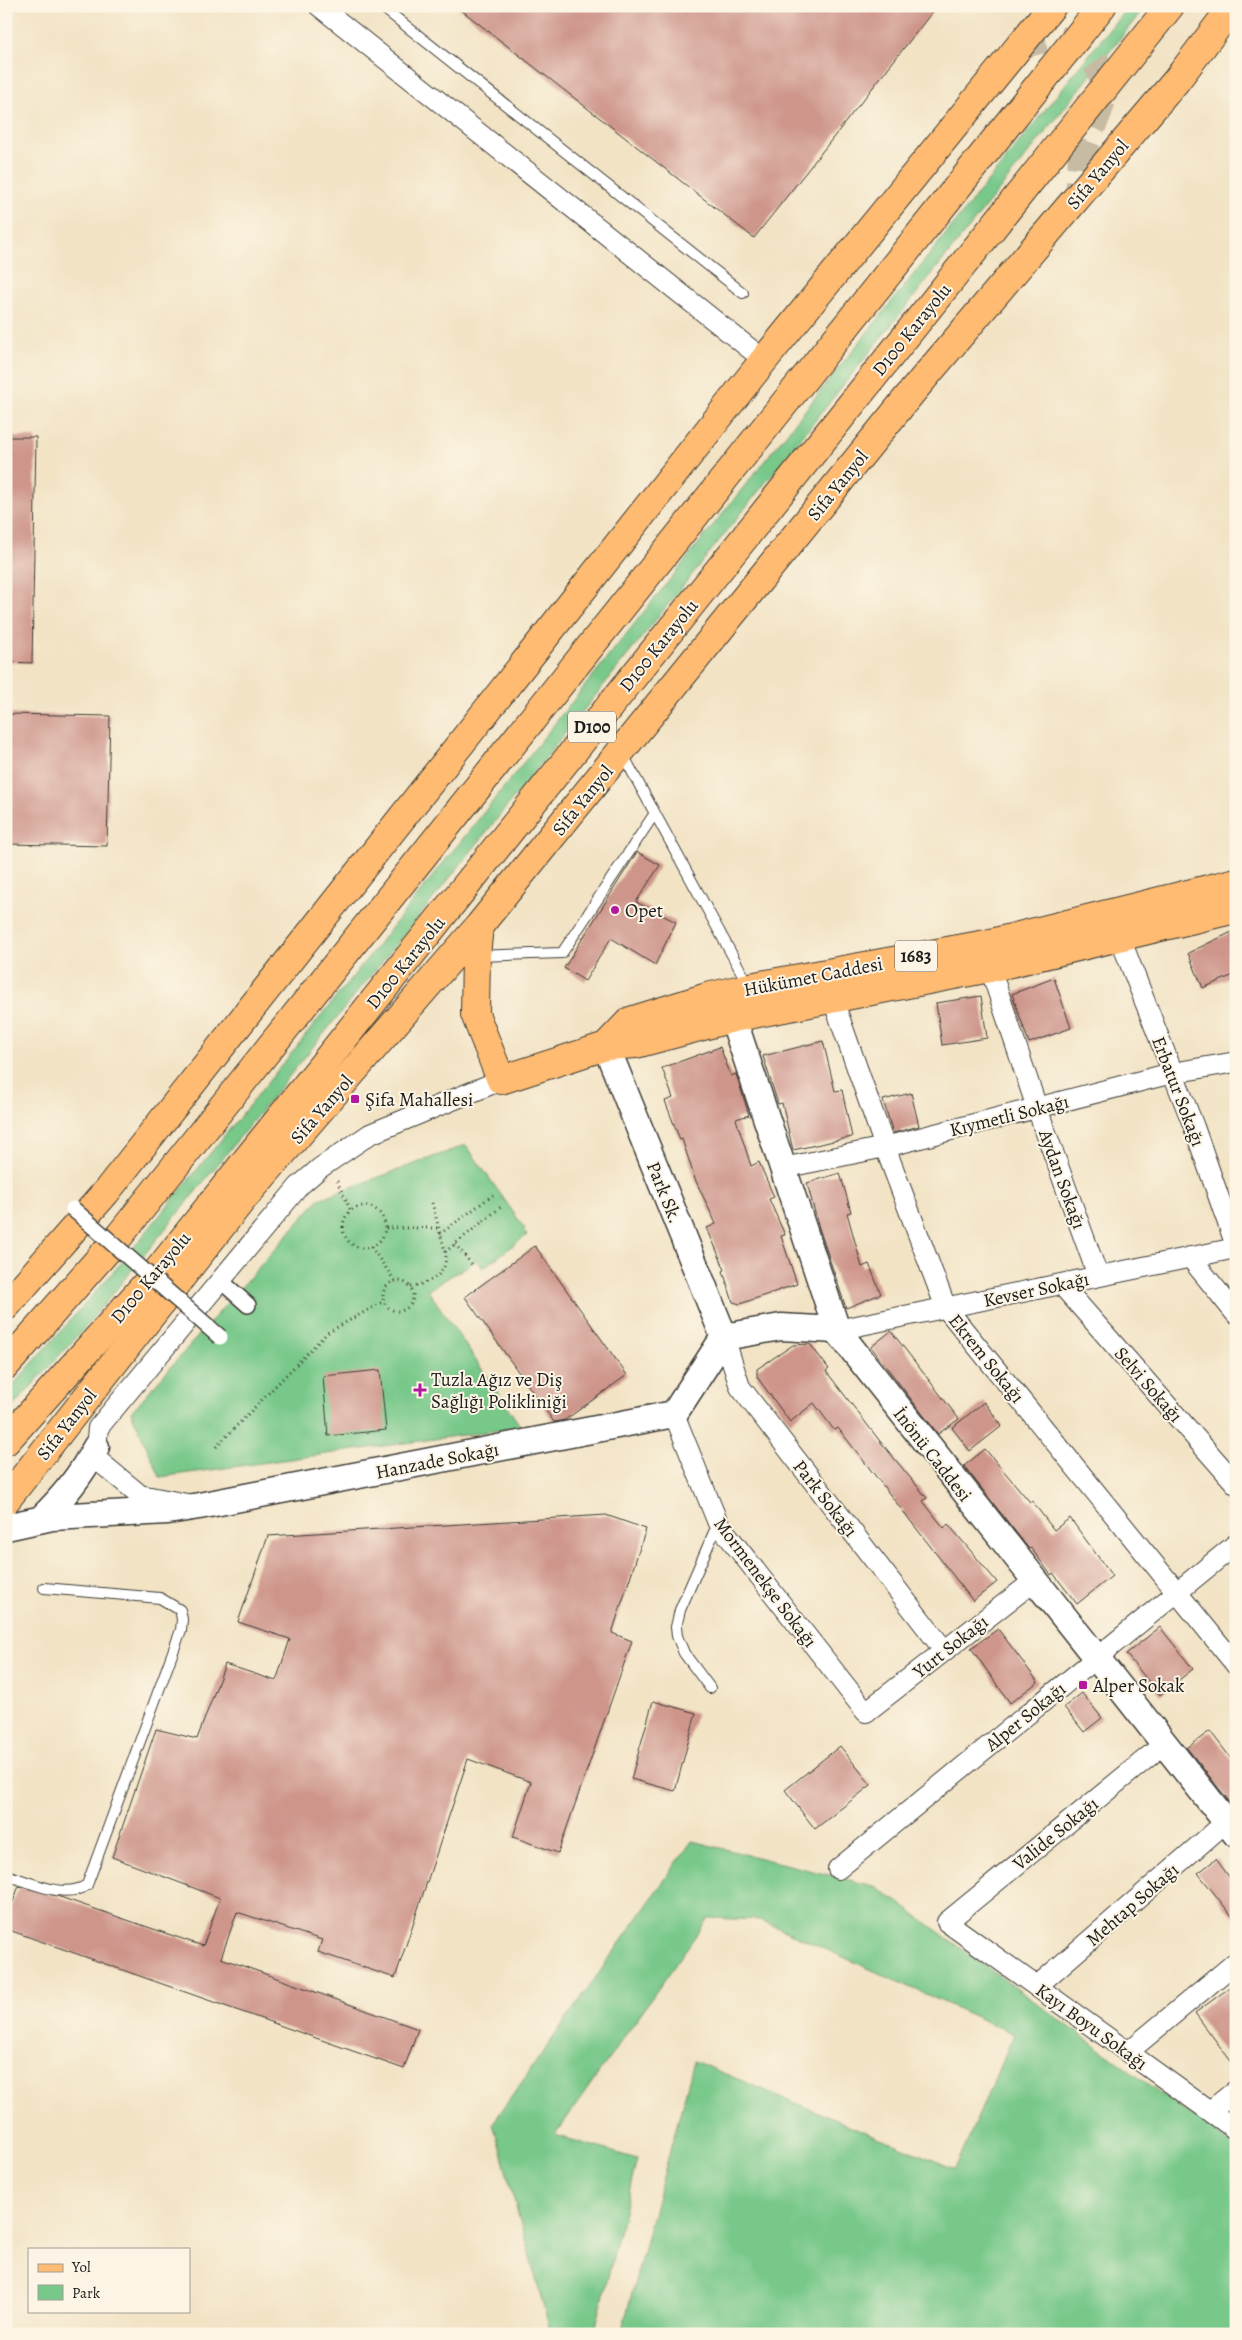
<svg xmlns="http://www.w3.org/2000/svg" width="1242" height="2340" font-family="Alegreya,serif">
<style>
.green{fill:#77c889;stroke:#4a7252}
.building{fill:#ce958b}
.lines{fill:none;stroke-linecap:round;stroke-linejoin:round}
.primary-tunnel{stroke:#c7bba3;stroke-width:28;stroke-dasharray:28 14;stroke-linecap:butt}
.service-casing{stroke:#3c3a35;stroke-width:12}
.pedestrian-casing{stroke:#3c3a35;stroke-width:18}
.minor-casing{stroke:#3c3a35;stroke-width:22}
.tertiary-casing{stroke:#3c3a35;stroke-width:29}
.primary-casing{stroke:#3c3a35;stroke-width:30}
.trunk-casing{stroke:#3c3a35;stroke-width:30}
.path{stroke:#3c3a35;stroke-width:3;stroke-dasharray:1 4;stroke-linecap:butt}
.service{stroke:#fff;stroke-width:10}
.pedestrian{stroke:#fff;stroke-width:15}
.minor{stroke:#fff;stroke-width:20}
.tertiary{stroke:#fff;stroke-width:26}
.primary{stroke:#febb71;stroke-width:28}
.trunk{stroke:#febb71;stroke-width:28}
.pedestrian-bridge-casing{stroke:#3c3a35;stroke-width:18;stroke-linecap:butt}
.pedestrian-bridge{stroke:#fff;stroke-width:15}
.poi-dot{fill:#b5179e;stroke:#fcf5e5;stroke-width:2}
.labels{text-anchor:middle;stroke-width:4;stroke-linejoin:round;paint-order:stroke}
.shield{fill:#fcf5e5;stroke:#5f5d58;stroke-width:1}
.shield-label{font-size:18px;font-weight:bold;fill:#1c1c1c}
.street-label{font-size:19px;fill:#1c1c1c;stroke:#fcf5e5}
.poi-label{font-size:19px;fill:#1c1c1c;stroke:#fcf5e5;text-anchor:start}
</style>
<rect width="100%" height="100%" fill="#fcf5e5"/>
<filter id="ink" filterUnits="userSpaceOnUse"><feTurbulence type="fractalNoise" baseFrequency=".02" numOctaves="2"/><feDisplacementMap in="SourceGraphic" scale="10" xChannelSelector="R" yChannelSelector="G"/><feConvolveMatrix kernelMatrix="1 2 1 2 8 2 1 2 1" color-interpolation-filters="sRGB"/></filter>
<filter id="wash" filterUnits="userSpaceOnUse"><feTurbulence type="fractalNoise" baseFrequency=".0096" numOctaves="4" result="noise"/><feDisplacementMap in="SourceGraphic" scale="20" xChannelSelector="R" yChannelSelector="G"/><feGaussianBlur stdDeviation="1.12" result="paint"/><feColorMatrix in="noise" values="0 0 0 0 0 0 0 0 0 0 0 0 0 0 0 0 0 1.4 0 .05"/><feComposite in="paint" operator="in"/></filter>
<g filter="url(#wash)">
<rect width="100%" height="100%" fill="#f2e3c5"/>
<path class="green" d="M1128 6H1146L421 914 88 1324 6 1414V1393L121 1263 294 1050Z
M466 1145 525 1229 523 1231 527 1235 483 1268 477 1260 428 1290 521 1427 160 1477 131 1412 319 1199Z
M692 1841 877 1887 1236 2148V2334H621L694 2061 955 2169 1014 2034 761 1920 708 1918 555 2135 637 2159 594 2334H551L493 2123Z"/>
<g id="blocks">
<path class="building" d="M456 6H937L754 238Z
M6 437H36L32 663 6 662Z
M6 714 110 716 107 846 6 844Z
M637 852 660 865 636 902 676 922 655 965 611 938 585 981 564 968Z
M1236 930V974L1203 988 1188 953Z
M1054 978 1071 1028 1029 1043 1012 994Z
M981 996 987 1038 942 1045 936 1003Z
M823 1041 835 1091 842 1090 852 1137 793 1150 782 1103 778 1104 763 1056Z
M720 1047 731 1076 736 1074 749 1115 736 1119 751 1166 759 1162 774 1197 769 1199 785 1235 781 1236 797 1284 740 1304 733 1302 723 1271 725 1270 707 1228 716 1224 695 1179 682 1139 680 1140 665 1101 673 1098 662 1068Z
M911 1093 919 1126 893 1133 883 1100Z
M840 1173 851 1212 847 1213 862 1267 869 1264 881 1294 846 1308 819 1228 807 1183Z
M535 1246 627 1375 565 1420 554 1422 465 1297Z
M891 1331 959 1419 938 1434 871 1347Z
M810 1344 829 1369 826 1371 879 1440 927 1498 923 1501 944 1528 948 1524 997 1582 973 1601 838 1428 834 1430 814 1403 790 1422 757 1377V1369L793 1345Z
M380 1370 386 1430 328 1436 323 1376Z
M984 1402 1002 1426 970 1451 952 1428Z
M985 1449 1030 1502 1032 1501 1054 1530 1070 1518 1112 1576 1077 1604 1053 1573 1051 1575 1031 1548 1029 1549 964 1466Z
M606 1515 646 1529 612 1633 632 1641 558 1853 513 1837 531 1782 468 1759 395 1978 318 1952 322 1940 237 1912 221 1958 418 2029 404 2069 6 1929V1920L19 1886 60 1897 203 1946 220 1898 112 1857 156 1729 197 1739 225 1664 276 1681 290 1639 238 1622 268 1536Z
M1160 1627 1193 1669 1160 1695 1126 1654Z
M998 1629 1038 1682 1010 1703 971 1648Z
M1082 1693 1102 1718 1084 1732 1064 1707Z
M653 1701 696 1713 675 1791 631 1779Z
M1210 1731 1236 1765V1810L1187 1748Z
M840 1746 871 1785 815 1829 785 1790Z
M1216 1859 1236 1886V1921L1198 1873Z
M1236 1983V2068L1195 2013Z"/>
</g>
</g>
<g filter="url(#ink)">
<use href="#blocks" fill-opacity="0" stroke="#3c3a35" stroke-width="1"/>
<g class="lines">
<path class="primary-tunnel" d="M1019 46C1043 38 1059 34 1081 49 1121 78 1099 106 1086 142 1080 157 1081 179 1079 195"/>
<g class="service-casing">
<path id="service" d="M381 6 743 293
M622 753 749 986
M477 956 562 953 655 813
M710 1688 684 1653 677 1636 676 1627 680 1610 718 1523
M6 1875C31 1882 64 1900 87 1885L181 1630 182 1619 180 1610 160 1598 44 1588"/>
</g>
<g class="pedestrian-casing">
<path id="pedestrian" d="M220 1280 248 1305"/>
</g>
<g class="minor-casing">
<path id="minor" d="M319 6 764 360
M1120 938 1194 1127 1236 1246
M990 968 1037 1108 1098 1276
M832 997 885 1147 946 1308 1236 1665
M783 1168 885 1147 1172 1073 1236 1062
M1190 1257 1236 1314
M1061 1284 1236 1484
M837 1330 1236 1248
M724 1337 740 1387 944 1650
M674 1414 718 1523 866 1712 1034 1581
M187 1504 140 1495 95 1458 98 1428 299 1186 320 1168 370 1134 501 1080
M1164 1744 947 1922 1236 2130
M838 1869 1236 1544
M1037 1986 1226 1822
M1128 2052 1236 1962
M1210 2111 1236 2090"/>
</g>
<g class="tertiary-casing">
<path id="tertiary" d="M733 1018 837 1330 1236 1834
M606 1046 724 1337
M724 1337 781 1327 837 1330
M41 1519C64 1496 80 1477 96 1447
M6 1527 52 1517 168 1511 199 1506 674 1414 724 1337"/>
</g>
<g class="primary-casing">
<path id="primary" d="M479 926 476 956 475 1014 501 1080 606 1046 636 1044 733 1018 990 968 1236 909
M606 1046 630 1021 707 997 750 987 991 943 1236 882
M6 1500 241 1201 479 926 912 392 1176 81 1233 6"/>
</g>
<g class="trunk-casing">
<path id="trunk" d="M6 1306 106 1192 764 360 1052 6
M6 1365 116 1240 1102 6
M6 1441 156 1273 1170 6"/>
</g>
<path class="path" d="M337 1181 351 1211
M343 1227a21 21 0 1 1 42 0a21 21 0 1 1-42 0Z
M386 1228H438
M440 1234 493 1195
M455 1244 474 1267
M371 1247 395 1281
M445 1252 501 1207
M383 1296a15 15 0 1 1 30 0a15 15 0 1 1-30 0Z
M411 1287C429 1282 446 1277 446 1255L431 1199
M216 1447 327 1333 384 1301"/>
<use href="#service" class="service"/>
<use href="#pedestrian" class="pedestrian"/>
<use href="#minor" class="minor"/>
<use href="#tertiary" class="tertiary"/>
<use href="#primary" class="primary"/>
<use href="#trunk" class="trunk"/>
<g class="pedestrian-bridge-casing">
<path id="pedestrian-bridge" d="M73 1209 220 1337"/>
</g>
<use href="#pedestrian-bridge" class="pedestrian-bridge"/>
</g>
</g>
<g class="poi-dot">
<circle cx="615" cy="910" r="5"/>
<rect x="350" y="1094" width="10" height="10" rx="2.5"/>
<path d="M417.5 1382.5h5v5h5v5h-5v5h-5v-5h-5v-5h5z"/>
<rect x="1078" y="1680" width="10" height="10" rx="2.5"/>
</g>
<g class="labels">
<g class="shield">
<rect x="568" y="711.5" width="48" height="31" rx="4"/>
<rect x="895" y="940.5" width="42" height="31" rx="4"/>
</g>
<g class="shield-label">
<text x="592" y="733">D100</text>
<text x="916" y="962">1683</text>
</g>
<g class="street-label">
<text transform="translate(1097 174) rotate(-50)" y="7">Sifa Yanyol</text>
<text transform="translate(911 329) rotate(-51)" y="7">D100 Karayolu</text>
<text transform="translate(837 485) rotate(-51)" y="7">Sifa Yanyol</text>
<text transform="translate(658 645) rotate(-51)" y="7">D100 Karayolu</text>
<text transform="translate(582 800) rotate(-51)" y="7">Sifa Yanyol</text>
<text transform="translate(405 962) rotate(-51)" y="7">D100 Karayolu</text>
<text transform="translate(813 976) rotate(-11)" y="7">Hükümet Caddesi</text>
<text transform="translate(1179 1091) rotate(69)" y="7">Erbatur Sokağı</text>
<text transform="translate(321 1109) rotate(-49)" y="7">Sifa Yanyol</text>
<text transform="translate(1009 1115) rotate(-14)" y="7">Kıymetli Sokağı</text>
<text transform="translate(1063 1179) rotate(70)" y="7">Aydan Sokağı</text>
<text transform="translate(665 1192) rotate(68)" y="7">Park Sk.</text>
<text transform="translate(150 1277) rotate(-50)" y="7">D100 Karayolu</text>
<text transform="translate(1036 1289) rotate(-12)" y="7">Kevser Sokağı</text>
<text transform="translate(987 1358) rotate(51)" y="7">Ekrem Sokağı</text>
<text transform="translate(1149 1384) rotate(49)" y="7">Selvi Sokağı</text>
<text transform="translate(66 1424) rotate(-52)" y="7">Sifa Yanyol</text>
<text transform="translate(933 1454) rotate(52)" y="7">İnönü Caddesi</text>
<text transform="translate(437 1460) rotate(-11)" y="7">Hanzade Sokağı</text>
<text transform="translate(826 1498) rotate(52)" y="7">Park Sokağı</text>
<text transform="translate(766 1582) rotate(53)" y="7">Mormenekşe Sokağı</text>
<text transform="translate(950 1646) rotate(-38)" y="7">Yurt Sokağı</text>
<text transform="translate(1025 1716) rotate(-39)" y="7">Alper Sokağı</text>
<text transform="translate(1055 1833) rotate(-39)" y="7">Valide Sokağı</text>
<text transform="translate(1132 1904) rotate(-41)" y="7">Mehtap Sokağı</text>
<text transform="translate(1092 2026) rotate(36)" y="7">Kayı Boyu Sokağı</text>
</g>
<g class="poi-label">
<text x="625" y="917">Opet</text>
<text x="365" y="1106">Şifa Mahallesi</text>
<text x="431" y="1386">Tuzla Ağız ve Diş<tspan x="431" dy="22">Sağlığı Polikliniği</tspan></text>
<text x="1093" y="1692">Alper Sokak</text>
</g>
</g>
<rect width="1242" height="2340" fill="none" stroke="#fcf5e5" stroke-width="25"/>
<rect x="28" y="2248" width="162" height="65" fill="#fcf5e5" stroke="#a29e95"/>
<rect x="38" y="2264" width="25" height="8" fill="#febb71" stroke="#a29e95"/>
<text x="72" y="2272" font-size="15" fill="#1c1c1c">Yol</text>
<rect x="38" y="2285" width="25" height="15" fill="#77c889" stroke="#a29e95"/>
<text x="72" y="2298" font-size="15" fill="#1c1c1c">Park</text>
</svg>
